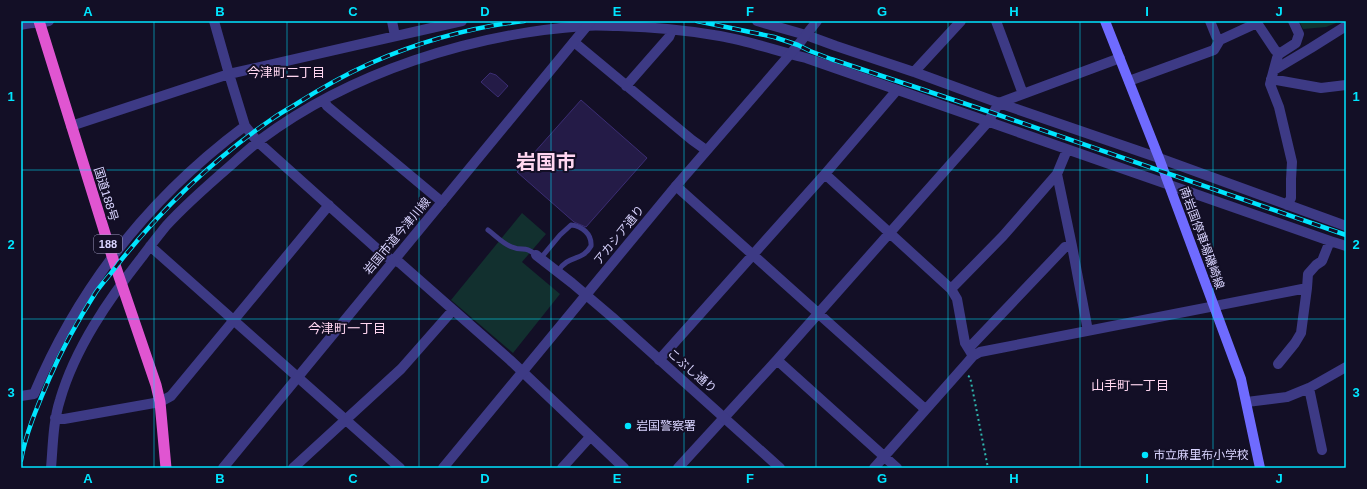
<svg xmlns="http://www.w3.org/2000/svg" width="1367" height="489" font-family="Helvetica,'Noto Sans JP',sans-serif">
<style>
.green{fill:#12302f}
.building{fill:#241b47;stroke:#3b2d73}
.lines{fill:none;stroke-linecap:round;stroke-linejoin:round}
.path{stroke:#2fb8b0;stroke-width:2;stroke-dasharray:2 3;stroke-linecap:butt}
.service{stroke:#3d3a85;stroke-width:5}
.minor{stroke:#3d3a85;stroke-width:10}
.tertiary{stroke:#3d3a85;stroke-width:10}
.secondary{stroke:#6f6bff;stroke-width:10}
.trunk{stroke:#e055d1;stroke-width:11}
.rail-casing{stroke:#00e5ff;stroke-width:4.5}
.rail{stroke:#130f26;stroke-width:3;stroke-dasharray:9;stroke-linecap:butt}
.grid{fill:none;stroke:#00e5ff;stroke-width:1;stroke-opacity:0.55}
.poi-dot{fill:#00e5ff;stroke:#130f26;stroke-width:1.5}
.labels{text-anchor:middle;stroke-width:4;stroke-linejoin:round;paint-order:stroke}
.shield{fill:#130f26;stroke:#9e99be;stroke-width:1}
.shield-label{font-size:11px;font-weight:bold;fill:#d9d4ff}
.street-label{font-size:12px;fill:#d9d4ff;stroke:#130f26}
.poi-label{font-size:12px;fill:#d9d4ff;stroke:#130f26;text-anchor:start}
.neighbourhood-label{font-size:13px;fill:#ffd6f0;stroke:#130f26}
.town-label{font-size:20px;font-weight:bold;fill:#ffd6f0;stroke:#130f26}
.neatline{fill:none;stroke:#00e5ff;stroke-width:1.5}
.grid-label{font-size:13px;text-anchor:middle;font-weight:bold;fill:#00e5ff}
</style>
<rect width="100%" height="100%" fill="#130f26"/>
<path class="green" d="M1299 21H1336V23L1326 27 1303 29Z
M522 213 546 234 522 262 560 294 513 353 451 300Z"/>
<path class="building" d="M490 73 496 75 508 86 498 97 481 82Z
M581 100 647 158 586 227 574 222 517 172Z"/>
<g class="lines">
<path class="path" d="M968 376 970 377 988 468"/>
<path class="service" d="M488 230C495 235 503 244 512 247 524 252 524 245 536 255
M540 259 560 235 571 225C582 226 592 234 591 246 582 262 569 254 558 271"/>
<path class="minor" d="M214 21 229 74 245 126 258 142 385 256 400 263 510 360 624 468
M392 21 395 36
M757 21 806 35 836 46 917 73 999 103 1159 158 1346 226
M996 21 1023 94
M21 25C30 22 39 24 49 21
M1220 40 1257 23 1275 50 1279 54
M574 42 692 140 706 150
M1274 70 1311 48 1346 26
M914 72 961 21
M1271 79 1321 88 1346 85
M1129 81 1214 50 1220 40 1216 36 1210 21
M626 86 669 37 672 30
M324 100 327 106 442 202
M71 126 229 74 462 21
M825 174 951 289 957 299 965 343 973 356
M1057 174 1072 246 1088 331
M676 186 925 409
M1287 205 1291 198V179L1292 162 1279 107 1270 84 1277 58 1279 54 1296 43 1299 34 1293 21
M150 246 400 468
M951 289 1003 236 1057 174 1067 150
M969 348 1065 247 1072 246
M659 360 825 174 897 90
M777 360 897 468
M1278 364 1295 343 1301 333 1307 288 1308 274 1316 265 1322 261 1330 241
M1309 388 1322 450
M21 396 34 394C80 284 150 197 245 126
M1247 402 1287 397 1309 388 1346 367
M55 418 64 419 160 402 171 396 329 205
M51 468C53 445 53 422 60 400 75 348 109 299 142 257 150 246 158 236 166 226 186 204 208 185 230 166 240 157 250 148 260 140 351 72 471 34 584 26 595 25 607 26 618 26 652 27 687 30 720 36 749 41 777 51 806 58L1330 241 1346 246
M293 468 401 369 453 310
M562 468 590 437
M678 468 777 360 988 122 999 103 1120 58
M874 468 967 363 973 356 980 352 1307 288"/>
<path class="tertiary" d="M536 255 572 283 612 317 780 468
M223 468 591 21
M443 468 676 186 798 45 817 21"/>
<path class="secondary" d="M1105 21 1159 158 1241 379 1260 468"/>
<path class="trunk" d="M39 21 112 256 156 385 160 402 166 468"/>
<g class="rail-casing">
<path id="rail" d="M697 21 774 37 798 45 810 51 831 59 993 113 1346 235
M21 460C26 432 38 405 49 379 62 349 78 320 96 292 103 282 111 274 118 264 161 210 215 158 272 119 279 114 286 110 293 106 318 90 344 75 371 63 419 42 472 27 524 21"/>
</g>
<use href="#rail" class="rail"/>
</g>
<path class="grid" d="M154 21V468M287 21V468M419 21V468M551 21V468M684 21V468M816 21V468M948 21V468M1080 21V468M1213 21V468M21 170H1346M21 319H1346"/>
<g class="poi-dot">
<circle cx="628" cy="426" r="4"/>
<circle cx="1145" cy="455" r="4"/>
</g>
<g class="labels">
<rect class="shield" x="94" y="235" width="28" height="18" rx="3"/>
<g class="shield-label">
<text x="108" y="248">188</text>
</g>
<g class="street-label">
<text transform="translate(106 194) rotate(73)" y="4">国道188号</text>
<text transform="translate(619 235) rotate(-51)" y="4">アカシア通り</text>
<text transform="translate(397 236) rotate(-50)" y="4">岩国市道今津川線</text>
<text transform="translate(1202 238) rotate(70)" y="4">南岩国停車場磯崎線</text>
<text transform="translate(692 371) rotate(41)" y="4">こぶし通り</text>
</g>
<g class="poi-label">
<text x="636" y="430">岩国警察署</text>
<text x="1153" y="459">市立麻里布小学校</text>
</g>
<g class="neighbourhood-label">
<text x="286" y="77">今津町二丁目</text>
<text x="347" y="333">今津町一丁目</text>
<text x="1130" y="390">山手町一丁目</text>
</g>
<g class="town-label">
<text x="546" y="169">岩国市</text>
</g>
</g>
<rect width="1367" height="489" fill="none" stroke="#130f26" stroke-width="44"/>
<rect x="22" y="22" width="1323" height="445" class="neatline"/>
<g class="grid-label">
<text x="88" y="16">A</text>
<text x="220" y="16">B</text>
<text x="353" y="16">C</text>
<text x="485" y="16">D</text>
<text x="617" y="16">E</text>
<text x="750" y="16">F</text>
<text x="882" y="16">G</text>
<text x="1014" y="16">H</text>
<text x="1147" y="16">I</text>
<text x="1279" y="16">J</text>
<text x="11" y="101">1</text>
<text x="1356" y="101">1</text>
<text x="11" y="249">2</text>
<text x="1356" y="249">2</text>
<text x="11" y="397">3</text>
<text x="1356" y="397">3</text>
<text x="88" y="483">A</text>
<text x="220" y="483">B</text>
<text x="353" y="483">C</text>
<text x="485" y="483">D</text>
<text x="617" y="483">E</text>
<text x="750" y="483">F</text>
<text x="882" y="483">G</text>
<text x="1014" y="483">H</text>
<text x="1147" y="483">I</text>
<text x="1279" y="483">J</text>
</g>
</svg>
